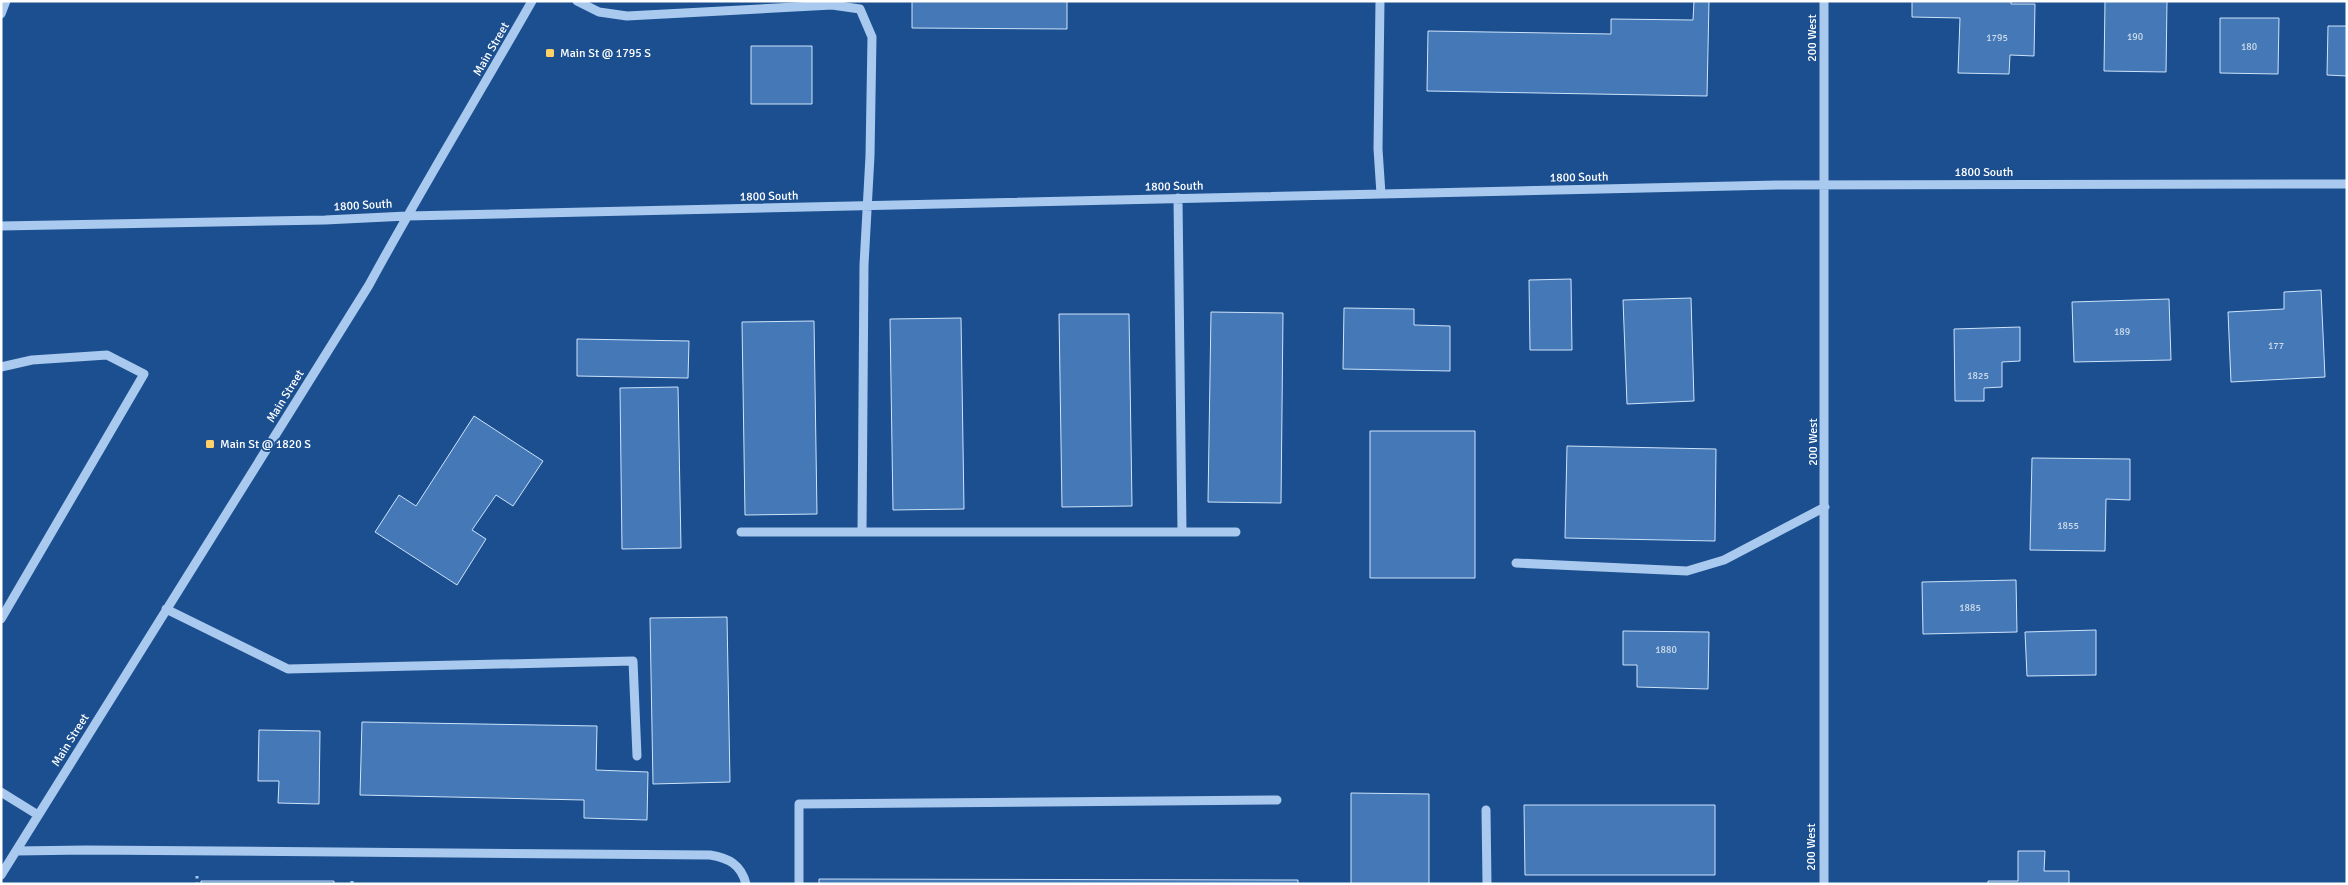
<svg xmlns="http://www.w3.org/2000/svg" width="2348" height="885" font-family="Signika,sans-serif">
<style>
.building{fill:#4478b7;stroke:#cfe3fa}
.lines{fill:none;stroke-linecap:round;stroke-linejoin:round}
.path{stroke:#a9c9ee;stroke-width:3;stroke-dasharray:2.5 4;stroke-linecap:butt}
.minor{stroke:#a9c9ee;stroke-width:9}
.poi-dot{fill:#ffd166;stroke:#1b4f8f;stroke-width:2}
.labels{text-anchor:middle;stroke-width:4;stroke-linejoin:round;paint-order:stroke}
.number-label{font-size:10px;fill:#d0dded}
.street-label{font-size:12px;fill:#fff;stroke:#1b4f8f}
.poi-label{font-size:12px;fill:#fff;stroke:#1b4f8f;text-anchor:start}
</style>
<rect width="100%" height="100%" fill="#1b4f8f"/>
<path class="building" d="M912 1H1067V29L912 28Z
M1694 1H1709L1707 96 1427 91 1428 31 1611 34V19L1693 20Z
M1912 1H2011V4H2035L2034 56 2010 55 2009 74 1958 73 1960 18 1912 17Z
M2105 1H2167L2166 72 2104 71Z
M2220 18H2279L2278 74 2220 73Z
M2328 26H2347V76L2327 75Z
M751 46H812V104H751Z
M1571 279 1572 350H1530L1529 280Z
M2321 290 2325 377 2231 382 2228 312 2284 309V292Z
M1691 298 1694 401 1627 404 1623 300Z
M2169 299 2171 360 2074 362 2072 302Z
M1344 308 1414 309V325L1450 326V371L1343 369Z
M1211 312 1283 313 1281 503 1208 502Z
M1059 314H1129L1132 506 1062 507Z
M961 318 964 509 893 510 890 319Z
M814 321 817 514 745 515 742 322Z
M2020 327V361L2002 362V387L1984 388V401H1955L1954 329Z
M577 339 689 341 688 378 577 376Z
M678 387 681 548 622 549 620 388Z
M474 416 543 461 513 506 496 495 472 530 486 539 457 585 375 532 399 495 416 506Z
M1370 431H1475V578H1370Z
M1567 446 1716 449 1715 541 1565 538Z
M2032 458 2130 459V500L2106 499 2105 551 2030 550Z
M2016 580 2017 632 1923 634 1922 582Z
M727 617 730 782 653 784 650 618Z
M2096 630V675L2027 676 2025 632Z
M1623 631 1709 632 1708 689 1637 687V665H1623Z
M362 722 597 726 596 770 648 772 647 820 584 818V800L360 795Z
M259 730 320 731 319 804 278 803 279 781H258Z
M1351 793 1429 794V884H1351Z
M1524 805H1715V875H1525Z
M2018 851H2045L2044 871H2069V884H1988V881H2018Z
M819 879 1298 880V884H819Z
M201 881H334V884H201Z"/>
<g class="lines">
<path class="path" d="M197 876V884
M352 881V884"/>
<path class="minor" d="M577 1 599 12 627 16 832 5 860 9 872 37 870 156 864 265 862 532
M1380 1 1378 149 1381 194
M1 14 6 1
M1178 198 1182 532
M1 226 325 220 407 216 1777 185 2347 184
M1 367 32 360 107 355 144 374 1 619
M741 532H1236
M1516 563 1687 571 1724 560 1825 507
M166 609 288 669 633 661 637 756
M1 792 38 815
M1486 810 1487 884
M16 851 86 850 710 855C728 858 741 864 746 884
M1 875 369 285C421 189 478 96 532 1
M799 884V804L1277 800
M1824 884V1"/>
</g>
<g class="poi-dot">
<rect x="545" y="48" width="10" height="10" rx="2.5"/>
<rect x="205" y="439" width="10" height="10" rx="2.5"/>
</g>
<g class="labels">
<g class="number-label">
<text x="2135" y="40">190</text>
<text x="1997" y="41">1795</text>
<text x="2249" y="50">180</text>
<text x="2122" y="335">189</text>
<text x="2276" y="349">177</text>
<text x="1978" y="379">1825</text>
<text x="2068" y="529">1855</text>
<text x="1970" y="611">1885</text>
<text x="1666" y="653">1880</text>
</g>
<g class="street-label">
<text transform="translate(1812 38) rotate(-90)" y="4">200 West</text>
<text transform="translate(491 49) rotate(-60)" y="4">Main Street</text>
<text x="1984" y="176">1800 South</text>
<text transform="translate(1579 177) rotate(-1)" y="4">1800 South</text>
<text transform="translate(1174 186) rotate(-1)" y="4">1800 South</text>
<text transform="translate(769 196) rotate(-1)" y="4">1800 South</text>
<text transform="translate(363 205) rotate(-3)" y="4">1800 South</text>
<text transform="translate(285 396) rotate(-58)" y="4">Main Street</text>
<text transform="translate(1813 442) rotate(-90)" y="4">200 West</text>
<text transform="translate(70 740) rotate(-58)" y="4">Main Street</text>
<text transform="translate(1811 847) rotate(-90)" y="4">200 West</text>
</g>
<g class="poi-label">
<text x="560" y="57">Main St @ 1795 S</text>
<text x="220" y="448">Main St @ 1820 S</text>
</g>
</g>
<rect width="2348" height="885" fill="none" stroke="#ffffff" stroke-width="5"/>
</svg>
